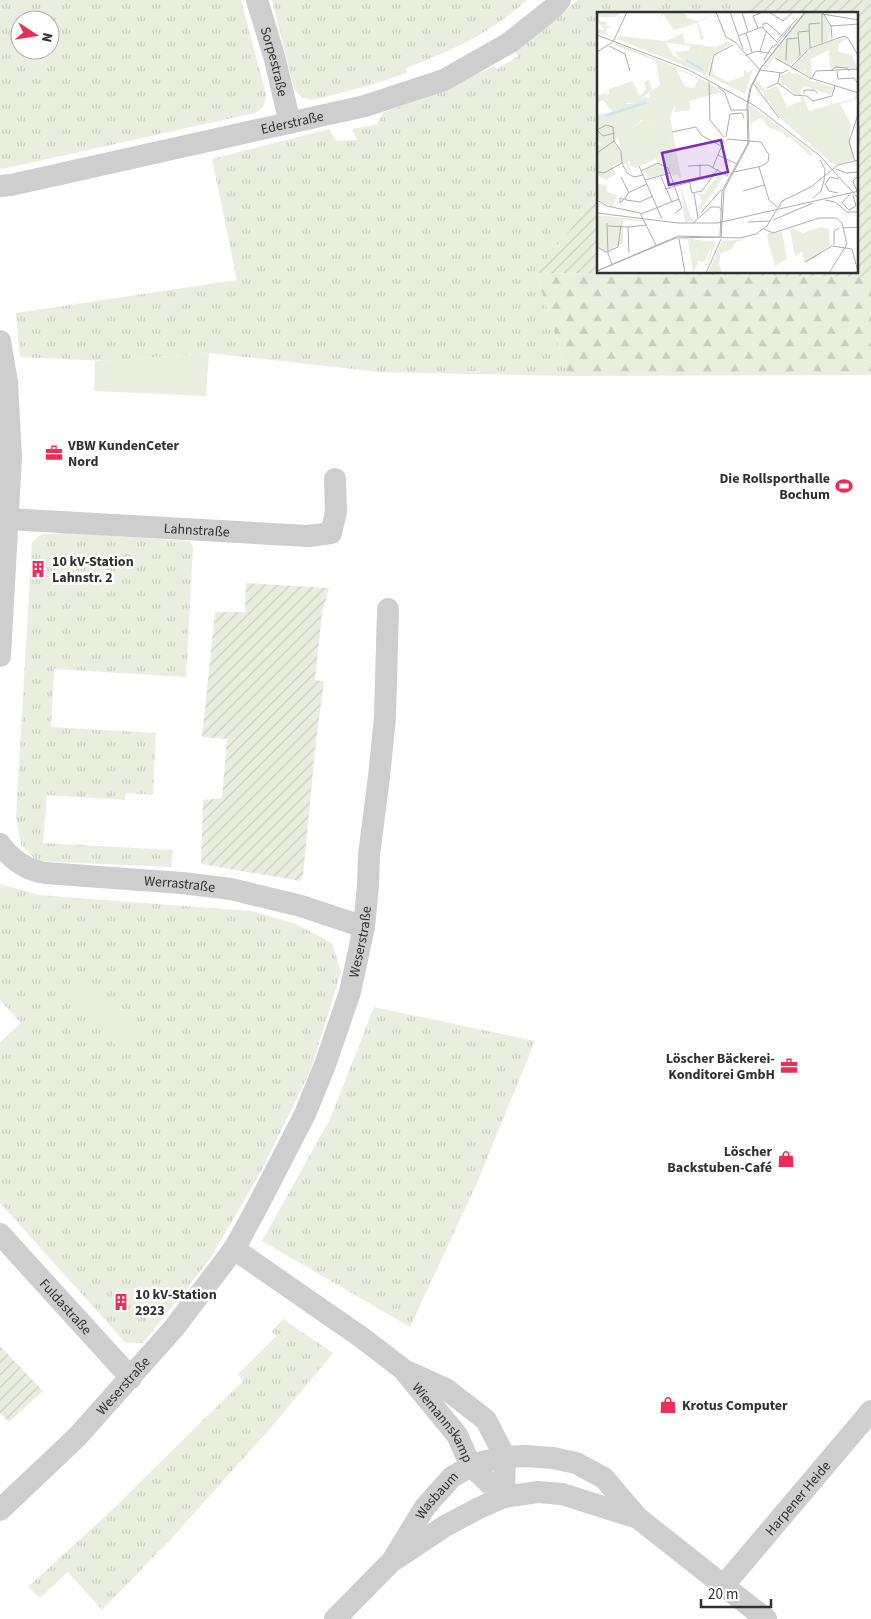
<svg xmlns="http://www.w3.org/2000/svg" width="871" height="1619" font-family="'Source Sans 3',sans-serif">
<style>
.grass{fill:url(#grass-tufts);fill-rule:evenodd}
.forest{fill:url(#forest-firs)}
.park{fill:#e9eedf}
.garden{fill:url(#garden-furrows)}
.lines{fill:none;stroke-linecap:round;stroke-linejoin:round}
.minor{stroke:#cecece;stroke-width:22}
.labels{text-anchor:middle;stroke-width:5;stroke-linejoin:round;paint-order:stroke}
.street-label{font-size:14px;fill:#313131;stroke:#fff}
.poi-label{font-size:14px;font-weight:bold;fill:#313131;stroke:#fff;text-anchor:start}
.inset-river{fill:none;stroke:#cae6ee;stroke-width:2.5}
.inset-road{fill:none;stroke:#adadad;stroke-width:1}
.view{fill:#7b2cbf;fill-opacity:0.15;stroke:#7b2cbf;stroke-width:2.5}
.inset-edge{fill:none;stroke:#313131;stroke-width:2.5}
</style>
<defs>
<pattern id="grass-tufts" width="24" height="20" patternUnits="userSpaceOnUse" patternTransform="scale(1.25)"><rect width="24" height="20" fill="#e9eedf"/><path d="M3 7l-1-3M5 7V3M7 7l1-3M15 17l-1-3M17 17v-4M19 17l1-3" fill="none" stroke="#c8cdc0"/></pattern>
<pattern id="forest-firs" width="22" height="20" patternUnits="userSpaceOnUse" patternTransform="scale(1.25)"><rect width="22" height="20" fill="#e9eedf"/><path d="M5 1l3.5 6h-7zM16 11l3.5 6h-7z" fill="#c8cdc0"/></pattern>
<pattern id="garden-furrows" width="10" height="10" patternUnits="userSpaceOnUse" patternTransform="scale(1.25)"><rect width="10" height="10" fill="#e9eedf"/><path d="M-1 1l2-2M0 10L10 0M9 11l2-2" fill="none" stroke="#c8cdc0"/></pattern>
</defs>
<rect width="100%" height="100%" fill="#fff"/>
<path class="grass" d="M0 0H241L266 94C265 104 264 108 255 113L2 169 0 167ZM20 20H50V50H20Z
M272 0H527C493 32 449 52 406 68L407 73 371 85 313 100 302 98 294 89Z
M578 0H753L742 14H598V194L536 273 568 376 379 372 209 353 106 361 20 357 16 313 237 280 212 159 329 129 336 141 357 140 352 129 377 124 384 112 427 97 494 66 497 69 518 56 515 52Z
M70 533 190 541 193 548 186 677 54 669 51 727 156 733 153 795 126 793 125 800 47 795 43 843 173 850 171 867 37 861 21 845 16 816 32 542 42 534Z
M0 884 39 895 251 911 296 924 332 943 341 972 310 1072 260 1173 210 1259 143 1343H126L0 1203V1042L21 1023 0 1000Z
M374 1007 535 1041 477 1183 410 1327 262 1241 330 1119Z
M283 1319 333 1353 268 1431 170 1540 102 1610 68 1572 40 1598 28 1587 112 1510 243 1381 238 1374 276 1336 272 1331Z"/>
<path class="forest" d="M536 273 871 277V375L568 376Z"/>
<path class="park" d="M209 353 206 396 94 391 95 361H106Z
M66 990 106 992 105 1009 138 1011 130 1050 118 1048Z"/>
<path class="garden" d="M753 0H871V277L536 273 598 194V272H857V14H742Z
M246 583 329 588 322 613 315 680 324 681 316 741 303 875 300 881 201 864 203 800 222 798 227 739 202 737 215 612H245Z
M0 1346 43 1391 9 1422 0 1413Z"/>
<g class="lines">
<g class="minor">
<path id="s1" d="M257 0 274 56 290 123"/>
<path id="s2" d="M0 186 11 185 365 106 444 80 509 43 552 9 560 0"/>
<path d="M0 341 7 382 11 457 0 656"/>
<path id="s3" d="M7 519 308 536 331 533 336 512 335 479"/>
<path id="s4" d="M0 844C12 860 26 870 45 873L182 883 231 889 301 906 364 927"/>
<path id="s5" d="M0 1234 131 1378"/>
<path d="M234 1249 361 1337 404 1370 446 1389 486 1420 505 1457 504 1497"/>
<path id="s6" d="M406 1373 457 1435 471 1466 504 1497"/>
<path id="s7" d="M0 1510 77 1437 174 1328 234 1249 255 1211 305 1114 325 1065 350 992 364 927 368 885 369 855 379 777 385 717 388 609"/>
<path d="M397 1558 445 1526 479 1508 504 1497 538 1492 562 1494 638 1518"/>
<path id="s8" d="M724 1585 871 1411"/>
<path id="s9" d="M335 1619 392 1561 425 1507 452 1477 471 1466 482 1462 505 1457 526 1456 553 1458 576 1463 604 1478 638 1518 766 1619"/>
</g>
</g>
<defs>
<g id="office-bare" transform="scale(1.35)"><path d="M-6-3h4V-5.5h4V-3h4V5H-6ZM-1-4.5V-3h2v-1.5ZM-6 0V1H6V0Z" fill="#ed2d58" stroke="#fff" stroke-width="2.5" paint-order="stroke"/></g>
<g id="stadium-bare" transform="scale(1.35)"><path d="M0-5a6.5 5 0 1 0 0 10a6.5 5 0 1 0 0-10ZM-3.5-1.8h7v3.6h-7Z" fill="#ed2d58" stroke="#fff" stroke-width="2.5" paint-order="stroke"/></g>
<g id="building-bare" transform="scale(1.35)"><path d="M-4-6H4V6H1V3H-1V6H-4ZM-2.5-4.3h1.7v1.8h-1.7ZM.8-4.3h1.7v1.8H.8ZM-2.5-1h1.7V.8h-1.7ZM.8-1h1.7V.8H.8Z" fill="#ed2d58" stroke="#fff" stroke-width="2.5" paint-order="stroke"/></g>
<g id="shop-bare" transform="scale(1.35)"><path d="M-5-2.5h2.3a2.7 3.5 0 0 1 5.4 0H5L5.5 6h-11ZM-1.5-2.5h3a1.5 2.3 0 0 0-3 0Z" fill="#ed2d58" stroke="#fff" stroke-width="2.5" paint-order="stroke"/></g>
</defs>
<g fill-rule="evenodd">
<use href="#office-bare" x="54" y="453"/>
<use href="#stadium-bare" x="844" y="486"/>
<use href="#building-bare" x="38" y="569"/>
<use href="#office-bare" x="789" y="1066"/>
<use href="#shop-bare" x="786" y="1159"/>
<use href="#building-bare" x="121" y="1302"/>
<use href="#shop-bare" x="668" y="1405"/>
</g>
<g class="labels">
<g class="street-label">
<text dy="5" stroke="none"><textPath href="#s1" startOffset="64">Sorpestraße</textPath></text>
<text dy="5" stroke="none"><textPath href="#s2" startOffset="299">Ederstraße</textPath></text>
<text dy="5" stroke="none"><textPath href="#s3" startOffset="190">Lahnstraße</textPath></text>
<text dy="5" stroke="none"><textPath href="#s4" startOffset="190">Werrastraße</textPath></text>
<text dy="5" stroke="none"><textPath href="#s7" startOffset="685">Weserstraße</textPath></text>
<text dy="5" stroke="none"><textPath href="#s5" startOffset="98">Fuldastraße</textPath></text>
<text dy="5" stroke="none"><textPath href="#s7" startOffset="175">Weserstraße</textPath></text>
<text dy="5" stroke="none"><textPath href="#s6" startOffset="62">Wiemannskamp</textPath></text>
<text dy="5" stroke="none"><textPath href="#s9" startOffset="161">Wasbaum</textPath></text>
<text dy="5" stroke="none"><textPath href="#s8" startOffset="114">Harpener Heide</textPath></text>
</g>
<g class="poi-label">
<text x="68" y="450">VBW KundenCeter<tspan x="68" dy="16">Nord</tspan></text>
<text x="830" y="483" text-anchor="end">Die Rollsporthalle<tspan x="830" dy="16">Bochum</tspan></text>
<text x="52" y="566">10 kV-Station<tspan x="52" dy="16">Lahnstr. 2</tspan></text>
<text x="775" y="1063" text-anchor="end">Löscher Bäckerei-<tspan x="775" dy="16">Konditorei GmbH</tspan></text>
<text x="772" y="1156" text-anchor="end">Löscher<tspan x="772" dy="16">Backstuben-Café</tspan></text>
<text x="135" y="1299">10 kV-Station<tspan x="135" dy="16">2923</tspan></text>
<text x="682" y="1410">Krotus Computer</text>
</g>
</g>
<g transform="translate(597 12)">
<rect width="261" height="261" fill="#fff"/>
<path d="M65 0H87L91 6 100 9 119 1 101 10 107 26 104 29 100 11 77 18 66 2 62 7ZM210 0H225L233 14V27L210 37 192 54 177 45 169 58 167 54ZM86 21 88 32 108 33 105 34 102 44 86 49 77 40 91 39 94 34 67 30ZM247 25 251 26 242 32 241 39 255 44 261 57 233 56 232 38 214 47 215 66 208 62 209 55 207 61 195 56 204 44 219 34ZM115 48 116 62 131 70 147 64V57L150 61 156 57 148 82 112 64ZM195 59 194 62 200 61 211 68 236 75 234 83 208 74 204 77V83L198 82 183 69 184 63ZM52 67 55 78 40 90 26 92 21 89H9L7 84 12 82V77L36 69 42 83 45 82 49 76 47 71ZM180 74 190 95 194 93 199 103 192 108 178 98 170 86 169 78ZM92 88 94 98 78 100V93ZM18 105 21 125 17 130 31 152 23 150 15 154 19 162 9 168 0 163V135L4 132 0 127V112ZM62 143 77 151 81 149 85 169 80 162 76 164 70 154 62 150ZM61 152 69 155 73 161 52 166 48 158ZM0 203 46 208 47 210 26 208V231L9 239 0 236ZM100 232 115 234 107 250 101 249Z" fill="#e9eedf"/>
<path d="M0 0 23 1 19 5H2L3 10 9 9V14H13L8 20 16 26 0 20V17L8 18 0 9ZM22 24 68 29 76 43 86 49 102 44 105 34 119 35 131 29 134 32 116 43 110 63 20 27ZM18 30 102 65 125 80 78 93 73 104 81 149 78 151 72 121 50 108H45L33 117 41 132 61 143H51L49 149H39L41 143 37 141 33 143 35 148 31 149V137L21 125 18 105 0 113 1 109 18 103 6 88 1 90 0 84 12 80 7 84 9 89 26 88V92H33L48 85 53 86V80L63 73 59 49 16 33ZM79 57 102 66 97 76 88 75ZM158 68 169 78 170 86 178 98 192 108 199 103 194 93 204 89 214 101 209 103 208 119 223 132 229 126 248 148 257 147 238 154 182 105 168 85 166 79 159 75ZM152 92 204 131 216 142 213 144 193 125 189 126 186 121 171 115 165 106 155 110 154 122ZM83 172 94 206 99 208 88 210ZM197 217 206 221 224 241 222 244 208 251 205 239 198 245 193 218ZM185 220 190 247 178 254 170 225 171 221ZM94 227 119 230 107 261 115 234 100 233 101 252 96 261 91 228H83ZM151 227 139 230 135 237 124 241 122 251 125 261H111L125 229Z" fill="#e9eedf" fill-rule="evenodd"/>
<path d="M258 81 261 82 260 87 214 100 229 126 223 133 197 110 200 102H210L203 85H206L212 99 233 93 234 85 235 92 257 87ZM33 96 44 109 33 117 35 125 49 138 62 143 61 150 59 147 39 156 33 154 31 136 21 125 18 105 0 112V103ZM0 172 10 173V180L20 183 16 195 0 187ZM223 215 232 217 233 234 208 249 206 221Z" fill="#e9eedf"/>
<path d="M243 92 254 112 252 124 257 147 239 151 228 133 231 130 213 100ZM48 107 72 121 78 151 49 138 35 125 33 117ZM21 125 31 136V150L35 163 27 150ZM122 161 126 166 104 197 101 196 105 189 101 181 107 182Z" fill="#e9eedf"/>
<path class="inset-river" d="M89 48 106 58M8 104 50 90"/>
<path class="inset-road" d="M119 0 129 25 138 30 163 58M133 0 146 37M145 0 151 20M172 0 186 9 196 0M226 1 234 14 235 27M234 14 262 12M161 16 156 4 166 0M149 21 155 40M0 23 92 58 158 94 222 143 262 187M141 24 165 15M180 28 200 7M180 30 166 16V12L170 11 184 23M225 31V2L262 8M12 34 28 42 33 59M176 36 194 15M213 36 212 12 223 11M163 39 169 20M0 40 16 30 30 0M148 44 159 39 171 41M203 44 201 20 212 19M178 46 194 55M167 48 176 33M189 48 190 27 201 26M194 55 213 36 247 24 251 26 262 45M194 55 213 66 262 81M163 58 185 61 191 58M233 59 239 55 250 56 252 59M240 59 241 67 257 66 262 73M112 64 117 43 136 33M215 66 219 59 262 57M112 70 113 108 127 125M156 71 182 106M181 71 197 83 210 84 216 89 235 84 238 74M121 75 128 81 134 98H151M170 76 181 71 183 61M207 82V78H217L221 81M262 113V133M0 118 9 113 16 115 17 129 24 139 25 151 30 161 37 165 46 163M0 118 6 124 18 121M75 120 99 115 104 123 124 134M129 125 133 102 145 101 147 106M130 127 164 130 172 143 171 150 165 154 137 160M0 141 17 129M121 143 140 152M258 149 252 130 262 99M42 154 65 207M91 154 111 153 131 164M116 155 127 128M162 155 172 188 180 195M239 157 249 161 262 160M44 159 61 151 71 156 85 196 78 201M1 160 7 161 25 151M24 165 32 181M64 165 75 190M48 168 74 161M92 168 95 181 105 179 121 157M68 177 103 167V152M146 179 167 173M260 179 256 169 262 163M97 181 101 206M241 181 232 179 228 172 233 165 242 167M252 183 245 191 252 198 259 194 256 183M216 186 224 179 227 169 228 157 223 148M27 187 23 191V186L25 187H28L29 188 43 190 56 184M28 187 31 181 50 172M0 188 10 194 43 201 59 233M228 188 238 190 250 200H262M0 201 81 211H120L262 179M104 201 124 178M44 202 82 187M176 208 216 191M151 210 173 209M10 211 11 242 15 252M96 211 114 195H122L126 200M11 214 31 215M246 216 262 215M167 217 176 221 222 206H239L245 211 250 232 242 245M124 226 127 178 152 131 151 92 154 76 164 56 209 0M82 227 88 261M237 233V219L242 216M0 235 9 240 21 235 24 213M32 241 31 215 50 213M208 250 235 234 255 237M0 259 81 224 143 226 159 222 170 214 185 189 214 175 241 153 262 148M0 259 79 226 123 225 125 179 151 131 150 93 153 76 163 57 208 0M109 261 124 227M232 261 242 245M253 261 261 260 255 237"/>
<path class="view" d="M124 128 131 160 72 173 65 141Z"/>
<rect width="261" height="261" class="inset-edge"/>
</g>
<g transform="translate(35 35) rotate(102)"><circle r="24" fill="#ffffff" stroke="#adadad"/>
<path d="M0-4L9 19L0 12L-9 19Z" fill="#ed2d58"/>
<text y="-8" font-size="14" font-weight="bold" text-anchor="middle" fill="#313131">N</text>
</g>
<path d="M701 1599v8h70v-8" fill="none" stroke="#313131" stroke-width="2.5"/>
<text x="708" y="1599" font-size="15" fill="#313131" stroke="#ffffff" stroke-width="4" paint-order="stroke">20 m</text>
</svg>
